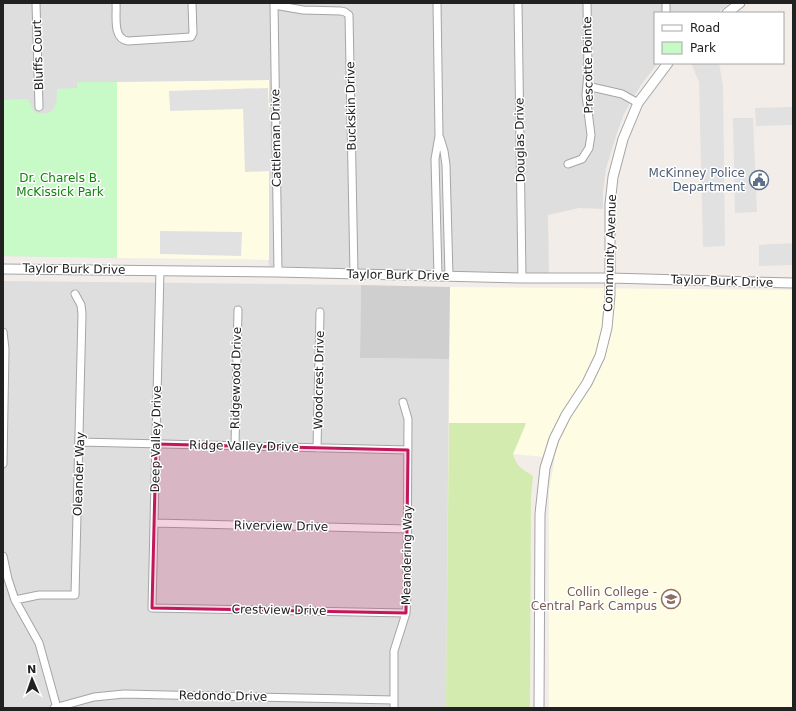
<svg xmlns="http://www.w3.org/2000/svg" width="796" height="711" font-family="'DejaVu Sans',sans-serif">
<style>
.residential{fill:#dfdede}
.education{fill:#fffce4}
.religious{fill:#cfcfcf}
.grass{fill:#d3ebaf}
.park{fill:#c8fac7}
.parking{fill:#e1e1e1}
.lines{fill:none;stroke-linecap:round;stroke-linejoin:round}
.minor-casing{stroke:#a5a5a5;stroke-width:9}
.tertiary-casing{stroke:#a5a5a5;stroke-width:11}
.minor{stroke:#fff;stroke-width:7}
.tertiary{stroke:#fff;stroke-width:9}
.marked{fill:#c2185b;fill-opacity:0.2;stroke:#c2185b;stroke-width:3;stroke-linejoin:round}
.labels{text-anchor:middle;stroke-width:3;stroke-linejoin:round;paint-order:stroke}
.street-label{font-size:12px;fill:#212121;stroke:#fff}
.service-label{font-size:12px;fill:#4e5e75;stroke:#fff;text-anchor:end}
.park-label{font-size:12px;fill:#0f840b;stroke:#fff}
.education-label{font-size:12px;fill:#785e54;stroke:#fff;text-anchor:end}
</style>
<rect width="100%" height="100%" fill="#f2ede8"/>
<path class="residential" d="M3 3H730L717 13H655V63H658L641 85 632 100 624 114 617 133 606 169 603 193V209L579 208 548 215 549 273H494L269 266 268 260 3 256Z
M3 281 361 285 360 358 449 359 446 708H3Z"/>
<path class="education" d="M269 80V260L117 258V82Z
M450 287 793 290V708H549V490L555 458 513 454 526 424 449 423Z"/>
<path class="religious" d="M361 285 450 287 449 359 360 358Z"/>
<path class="grass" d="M449 423H526L513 454C516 466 522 469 533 476L531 498 530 708H446Z"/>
<path class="park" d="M77 82H117V258L3 256V100L28 99 34 112C55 117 57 108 57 89L77 88Z"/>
<path class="parking" d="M691 63H719L723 85 725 246 703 247 699 82Z
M268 88 271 171 245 172 243 109 170 111 169 91Z
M793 107V125L756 126 755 108Z
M733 118H753L757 212 735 213Z
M160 231 242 232 241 256 160 254Z
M793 243V265L759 266V245Z"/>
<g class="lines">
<g class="minor-casing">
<path id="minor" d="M36 3 39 107
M116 3C117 15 112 39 128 41L191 37 193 33 192 3
M274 3 278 272
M437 3 439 136 435 159 438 276
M518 3 522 278
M666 3V13
M274 5 303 10 341 11 345 12 349 15 354 274
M587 86 622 94 638 103
M440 138 444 151 446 165 449 276
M568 164 582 159 589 148 591 135 586 95 588 73 587 3
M160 270 152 608 406 613
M3 332 5 349 3 464
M80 442 408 450
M235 446 238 310
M317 448 320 312
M154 523 407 529
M3 556 8 579 15 600 39 643 57 708
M15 600 39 595H75L82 314 81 305 75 294
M54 708 94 697 124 694 394 700
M394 708V651L406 613 407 595 408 419 403 402"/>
</g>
<g class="tertiary-casing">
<path id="tertiary" d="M727 13 740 3
M3 269 278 272 522 278H610L793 283
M539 708 540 514 545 468 554 439 566 415 587 383 600 356 607 328 610 295V204L613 177 623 139 638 103 668 63"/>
</g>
<use href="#minor" class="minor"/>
<use href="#tertiary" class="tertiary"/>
</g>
<path class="marked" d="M156 444 408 450 406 613 152 608Z"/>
<defs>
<g id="civic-ring" transform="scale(1)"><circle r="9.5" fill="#fff" stroke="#5c6f8a" stroke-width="1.5"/><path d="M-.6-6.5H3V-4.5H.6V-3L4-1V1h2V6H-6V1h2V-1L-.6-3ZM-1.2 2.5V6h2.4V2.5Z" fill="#5c6f8a"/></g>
<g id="university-ring" transform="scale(1)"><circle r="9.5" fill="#fff" stroke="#8d6e63" stroke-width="1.5"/><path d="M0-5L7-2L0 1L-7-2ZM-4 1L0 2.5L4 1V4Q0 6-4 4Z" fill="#8d6e63"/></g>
</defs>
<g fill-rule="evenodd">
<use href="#civic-ring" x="759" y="180"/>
<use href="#university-ring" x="671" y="599"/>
</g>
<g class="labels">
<g class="street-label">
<text transform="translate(38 55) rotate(-92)" y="4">Bluffs Court</text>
<text transform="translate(588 65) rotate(-91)" y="4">Prescotte Pointe</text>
<text transform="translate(351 106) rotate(-91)" y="4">Buckskin Drive</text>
<text transform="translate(276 138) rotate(-91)" y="4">Cattleman Drive</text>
<text transform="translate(520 140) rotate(-91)" y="4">Douglas Drive</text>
<text transform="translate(610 253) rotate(-88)" y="4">Community Avenue</text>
<text transform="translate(74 269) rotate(1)" y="4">Taylor Burk Drive</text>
<text transform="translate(398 275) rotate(1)" y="4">Taylor Burk Drive</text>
<text transform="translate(722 281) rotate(2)" y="4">Taylor Burk Drive</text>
<text transform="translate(236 378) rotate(-89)" y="4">Ridgewood Drive</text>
<text transform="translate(319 380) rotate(-89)" y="4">Woodcrest Drive</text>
<text transform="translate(156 439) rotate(-89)" y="4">Deep Valley Drive</text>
<text transform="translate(244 446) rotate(1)" y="4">Ridge Valley Drive</text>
<text transform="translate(79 474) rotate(-88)" y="4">Oleander Way</text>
<text transform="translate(281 526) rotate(1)" y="4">Riverview Drive</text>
<text transform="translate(407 555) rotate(-89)" y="4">Meandering Way</text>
<text transform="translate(279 610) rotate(1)" y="4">Crestview Drive</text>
<text transform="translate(223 696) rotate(1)" y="4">Redondo Drive</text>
</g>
<g class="service-label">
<text x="745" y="177">McKinney Police<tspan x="745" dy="14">Department</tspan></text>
</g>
<g class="park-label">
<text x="60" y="182">Dr. Charels B.<tspan x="60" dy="14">McKissick Park</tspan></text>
</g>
<g class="education-label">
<text x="657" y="596">Collin College -<tspan x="657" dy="14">Central Park Campus</tspan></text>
</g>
</g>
<rect width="796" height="711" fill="none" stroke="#212121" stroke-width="8"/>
<rect x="654" y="12" width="130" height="52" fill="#ffffff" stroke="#a6a6a6"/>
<rect x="662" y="25" width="20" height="6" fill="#ffffff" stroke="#a6a6a6"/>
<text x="690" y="32" font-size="12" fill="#212121">Road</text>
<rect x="662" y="42" width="20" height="12" fill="#c8fac7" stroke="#a6a6a6"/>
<text x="690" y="52" font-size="12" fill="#212121">Park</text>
<g transform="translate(32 679) rotate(358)" stroke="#ffffff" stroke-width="3" paint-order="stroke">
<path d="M0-3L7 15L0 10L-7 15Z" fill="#212121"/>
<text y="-6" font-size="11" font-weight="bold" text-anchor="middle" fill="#212121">N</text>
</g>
</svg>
